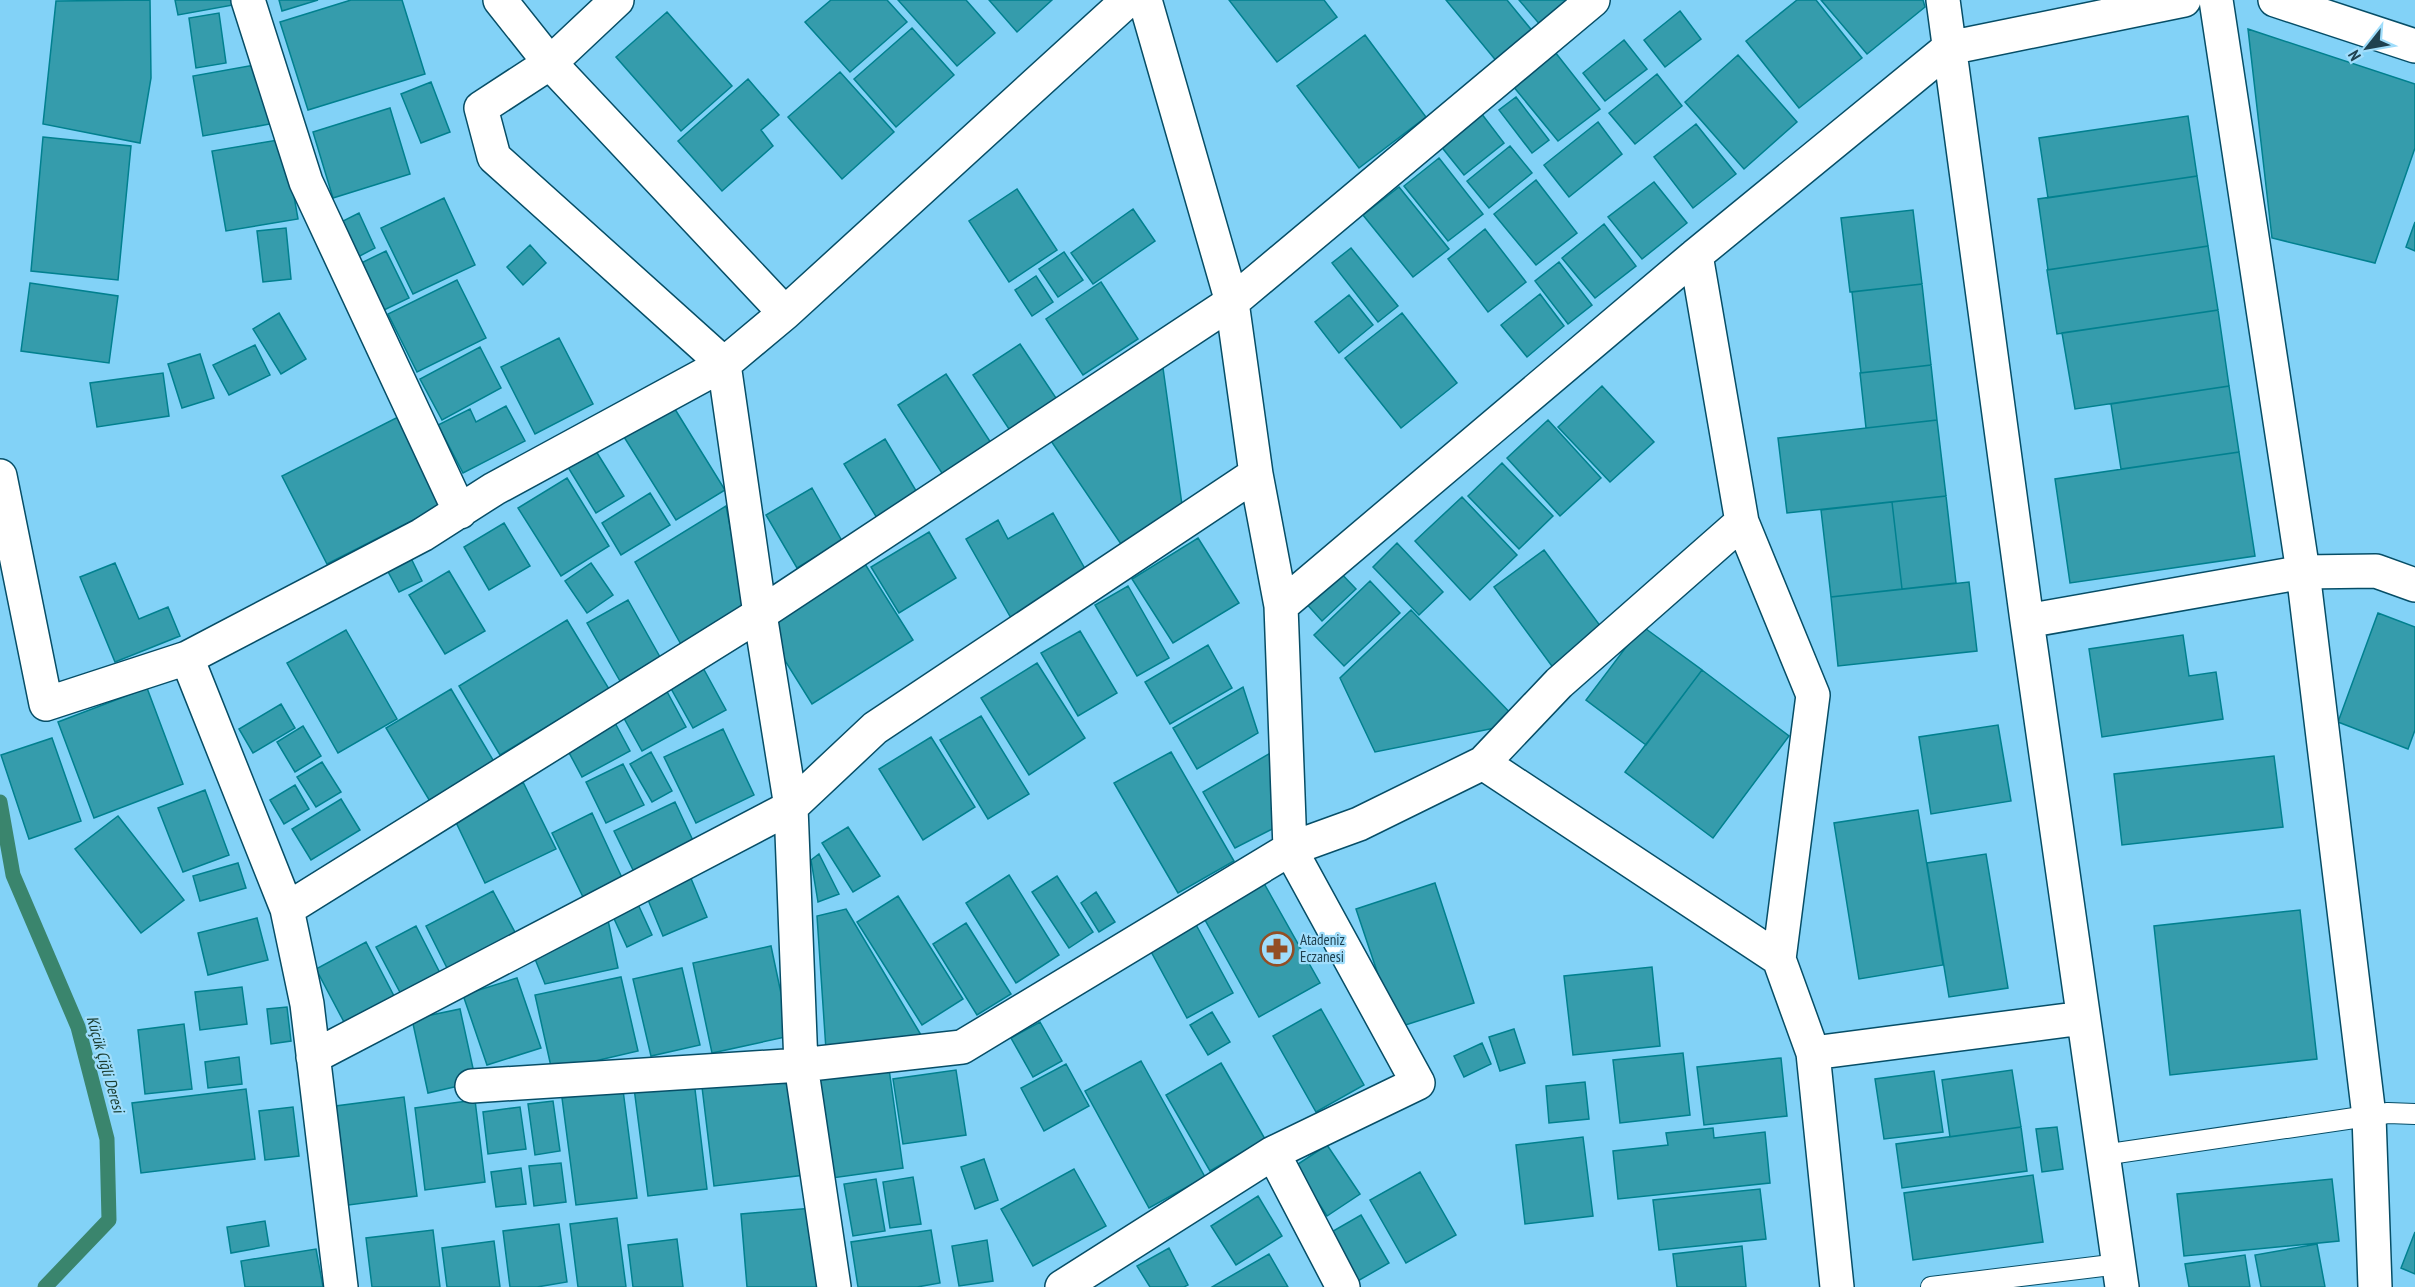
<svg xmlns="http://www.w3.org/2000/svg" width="2415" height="1287" font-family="'PT Sans Narrow',sans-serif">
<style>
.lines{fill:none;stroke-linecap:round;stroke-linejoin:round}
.stream{stroke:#3a856d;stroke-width:15}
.building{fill:#359cac;stroke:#01808f;stroke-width:1.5}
.lane-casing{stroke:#064e67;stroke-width:22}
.street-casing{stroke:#064e67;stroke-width:36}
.lane{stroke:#fff;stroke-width:20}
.street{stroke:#fff;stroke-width:33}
.labels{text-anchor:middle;stroke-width:4.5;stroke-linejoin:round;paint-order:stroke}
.poi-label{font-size:15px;fill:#1f4150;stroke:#9fddfb;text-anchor:start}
.water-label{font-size:16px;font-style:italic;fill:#193c30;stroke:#9fddfb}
</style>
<rect width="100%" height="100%" fill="#82d2f7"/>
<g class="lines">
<path class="stream" d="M0 802 13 875 78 1027 107 1139 109 1220 45 1287"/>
</g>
<path class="building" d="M150 0 151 78 140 143 43 124 56 1Z
M175 0H231L233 5 178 15Z
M279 0H318L282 11Z
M351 0H402L425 74 308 110 280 22Z
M831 0H887L907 22 850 72 805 22Z
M898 0H966L995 33 957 66Z
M989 0H1052L1017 32Z
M1229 0H1324L1337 17 1277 62Z
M1446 0H1507L1534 33 1498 63Z
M1519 0H1574L1542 27Z
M1797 0H1816L1862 58 1799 108 1746 41Z
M1821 0H1923L1925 7 1867 54Z
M1680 11 1701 39 1665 67 1644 40Z
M667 12 732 86 681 131 616 57Z
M219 13 226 63 196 68 189 18Z
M912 28 954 75 896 127 854 79Z
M2248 29 2415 84V148L2375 263 2272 238Z
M1365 35 1426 117 1359 168 1297 86Z
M1624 40 1647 69 1605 101 1583 73Z
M1555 52 1600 109 1558 141 1513 86Z
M1738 55 1797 122 1744 169 1685 102Z
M260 64 270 124 203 136 193 76Z
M840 72 894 132 842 179 788 117Z
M1657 74 1682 106 1635 144 1609 113Z
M748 79 779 115 761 130 773 146 722 191 678 141Z
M431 82 450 132 421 143 401 94Z
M1516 97 1549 140 1532 153 1499 110Z
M390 108 410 174 333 198 313 132Z
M1481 113 1504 143 1464 175 1440 145Z
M2188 116 2197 176 2048 198 2039 138Z
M1598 122 1622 154 1569 197 1544 165Z
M1696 124 1736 174 1693 208 1654 157Z
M43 137 131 146 118 280 31 271Z
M284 139 298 219 226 231 212 151Z
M1510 146 1532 173 1489 208 1467 181Z
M1439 158 1483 214 1448 241 1404 186Z
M2197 176 2208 246 2048 270 2038 199Z
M1536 180 1577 233 1536 265 1494 214Z
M1654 182 1687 223 1642 259 1608 217Z
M1399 187 1449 249 1413 277 1363 215Z
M1017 189 1057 250 1009 282 969 221Z
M444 198 475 265 413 294 381 228Z
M1133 209 1155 241 1093 284 1071 253Z
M1913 210 1922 284 1850 292 1841 218Z
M359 213 375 248 356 258 339 223Z
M2415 222V251L2406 247Z
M1604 224 1636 266 1595 298 1562 258Z
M286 228 291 279 263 282 257 231Z
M1485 229 1526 282 1488 312 1448 259Z
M530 245 546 263 523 285 507 267Z
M2208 246 2218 310 2057 334 2047 270Z
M1351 248 1398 306 1378 322 1332 263Z
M386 251 409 298 382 311 359 264Z
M1064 252 1083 280 1058 297 1039 269Z
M1559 262 1592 305 1568 324 1535 281Z
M1036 276 1053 302 1032 316 1015 290Z
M457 280 486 338 417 372 388 314Z
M1101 282 1138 339 1083 375 1046 319Z
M30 283 118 296 109 363 21 351Z
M1922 284 1931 365 1861 373 1852 292Z
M1540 294 1564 326 1527 357 1501 325Z
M1349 295 1373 325 1339 353 1315 322Z
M2218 310 2229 386 2075 409 2062 333Z
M279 313 306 359 281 374 253 329Z
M1402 313 1457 383 1401 428 1345 358Z
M559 338 593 404 535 434 501 367Z
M1020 344 1060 404 1013 435 973 375Z
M255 345 270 375 229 395 213 365Z
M480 347 501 388 442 420 420 379Z
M200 354 214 398 182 408 168 364Z
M1931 365 1937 420 1866 428 1860 373Z
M1163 368 1183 512 1123 547 1047 435Z
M163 373 169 416 97 427 90 383Z
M946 374 995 449 947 481 898 405Z
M1602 386 1654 442 1610 482 1558 427Z
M2229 386 2239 452 2121 469 2111 404Z
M506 406 525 441 463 473 438 425 470 409 476 422Z
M673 406 725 490 676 520 624 437Z
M402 415 447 503 327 564 282 476Z
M1548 420 1601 478 1560 516 1507 458Z
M1937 420 1946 496 1787 513 1778 438Z
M885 439 918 494 877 518 844 464Z
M594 448 624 496 596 513 566 464Z
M2239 452 2255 556 2070 583 2055 479Z
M1502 463 1553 516 1519 549 1468 496Z
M567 478 609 546 561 576 518 508Z
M812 488 842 541 797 568 766 515Z
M650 493 670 525 621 555 602 523Z
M1946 496 1956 583 1902 589 1892 502Z
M1462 497 1517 555 1470 600 1415 541Z
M1892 502 1902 589 1831 597 1821 510Z
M726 506 746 609 683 648 635 562Z
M1053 513 1088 574 1011 618 966 539 998 520 1008 539Z
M504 523 530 566 489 590 464 547Z
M929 532 956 578 899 613 871 567Z
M1198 538 1239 603 1173 643 1132 579Z
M1397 543 1443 592 1419 615 1373 567Z
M1544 550 1604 631 1554 669 1494 587Z
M409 554 422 581 399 592 385 566Z
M115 563 139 619 168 607 180 636 115 662 80 577Z
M591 563 613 595 587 613 565 581Z
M865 564 913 640 812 704 764 627Z
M1336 568 1356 589 1322 621 1303 600Z
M449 571 485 631 445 654 409 595Z
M1370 581 1400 613 1344 666 1314 635Z
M1969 582 1977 651 1838 666 1831 597Z
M1128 586 1169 658 1137 676 1095 605Z
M628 600 660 657 620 681 587 623Z
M1411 610 1520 723 1375 752 1340 678Z
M2378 613 2415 627V730L2408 749 2338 722Z
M567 620 609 689 500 755 459 686Z
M1642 626 1702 670 1646 745 1586 700Z
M346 630 397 719 338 753 287 663Z
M1080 631 1117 693 1078 716 1041 653Z
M2183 635 2189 676 2216 672 2223 719 2102 737 2089 649Z
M1208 645 1232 688 1170 724 1145 682Z
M1037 663 1085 738 1029 775 981 698Z
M702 666 726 710 693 728 669 685Z
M1702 670 1789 736 1713 838 1625 772Z
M664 686 686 727 642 751 620 711Z
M1243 687 1258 733 1197 769 1173 728Z
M147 688 183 784 94 818 58 722Z
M451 689 496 765 431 803 386 728Z
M281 704 295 728 253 753 239 729Z
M981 716 1029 794 988 819 940 740Z
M614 721 630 751 582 777 566 747Z
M1998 725 2011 801 1931 814 1919 737Z
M303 726 321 756 295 772 277 742Z
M723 729 754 795 696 823 664 757Z
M931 737 975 807 923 840 879 769Z
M52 738 81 821 29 839 1 755Z
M1274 751 1280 825 1235 848 1203 792Z
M651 752 672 791 652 802 630 764Z
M1171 752 1234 861 1178 893 1114 783Z
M2274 756 2283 827 2122 845 2114 774Z
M322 762 341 792 316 807 297 777Z
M623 764 644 805 606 823 586 782Z
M523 782 556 849 485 883 453 816Z
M295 785 309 809 284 824 270 800Z
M205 790 229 855 183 872 158 808Z
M341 799 360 830 311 860 292 829Z
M675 802 696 847 636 876 614 831Z
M1918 810 1943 965 1859 979 1834 823Z
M592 813 623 880 584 899 552 833Z
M118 816 184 900 141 933 75 849Z
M848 827 880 876 853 892 822 843Z
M819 854 839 894 818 902 811 860Z
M1986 854 2008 988 1949 997 1927 863Z
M238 863 246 888 200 901 193 876Z
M1009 875 1059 955 1016 983 966 903Z
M690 876 707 917 663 936 646 895Z
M1057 876 1093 932 1069 948 1032 892Z
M1261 878 1320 983 1259 1017 1200 911Z
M1435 883 1474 1003 1396 1028 1356 909Z
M493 891 517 936 449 972 426 926Z
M1096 892 1115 922 1099 932 1081 903Z
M898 896 963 999 922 1025 857 922Z
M636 900 652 935 627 947 611 912Z
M846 909 921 1035 826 1050 817 916Z
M2300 910 2317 1059 2170 1075 2154 926Z
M257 918 268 960 208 975 198 933Z
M608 920 618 968 545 984 531 949Z
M1194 921 1233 993 1187 1018 1148 946Z
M966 923 1011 994 977 1015 933 944Z
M416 926 441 975 402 996 376 947Z
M366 942 394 996 344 1022 316 969Z
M771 946 790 1036 712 1053 693 963Z
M1652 967 1660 1046 1573 1055 1564 976Z
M682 968 700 1045 651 1056 633 979Z
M621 977 638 1051 552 1071 535 995Z
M517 978 541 1048 487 1065 463 995Z
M242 987 247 1024 200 1030 195 992Z
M287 1007 291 1041 271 1044 267 1009Z
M460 1009 476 1082 428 1093 412 1019Z
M1321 1009 1364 1085 1316 1112 1273 1036Z
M1212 1012 1230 1042 1208 1055 1190 1025Z
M1040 1022 1062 1061 1033 1077 1011 1038Z
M184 1024 192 1089 145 1094 138 1030Z
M1514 1029 1525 1063 1500 1071 1489 1037Z
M1482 1043 1491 1064 1464 1077 1454 1056Z
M1683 1053 1690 1115 1620 1123 1613 1060Z
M239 1057 242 1084 208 1088 205 1062Z
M1781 1058 1787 1116 1704 1125 1697 1067Z
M1141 1061 1205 1177 1149 1208 1085 1091Z
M1221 1063 1265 1139 1210 1171 1166 1095Z
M1066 1064 1089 1106 1044 1131 1021 1088Z
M889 1069 903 1168 832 1178 817 1079Z
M956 1070 966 1135 903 1144 893 1079Z
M2012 1070 2021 1127 1950 1137 1942 1080Z
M1934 1071 1943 1132 1884 1139 1875 1079Z
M793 1076 805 1175 714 1186 702 1087Z
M694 1081 707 1189 648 1196 634 1088Z
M1585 1082 1589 1119 1549 1123 1546 1086Z
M246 1089 255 1159 141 1173 132 1103Z
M623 1090 637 1198 576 1205 562 1098Z
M404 1097 417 1196 341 1206 328 1107Z
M475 1100 485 1182 425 1190 415 1108Z
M553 1101 560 1151 535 1155 528 1104Z
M293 1107 299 1156 265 1160 259 1111Z
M520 1107 526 1149 488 1154 483 1112Z
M2021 1127 2027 1171 1902 1188 1896 1144Z
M2057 1127 2063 1169 2042 1172 2036 1129Z
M1713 1128 1714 1138 1765 1132 1770 1183 1618 1199 1613 1151 1668 1145 1666 1133Z
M1583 1137 1593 1216 1525 1224 1516 1145Z
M1327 1145 1360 1194 1327 1216 1295 1166Z
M984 1159 998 1200 975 1209 961 1167Z
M561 1163 566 1202 534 1206 529 1166Z
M521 1168 526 1204 496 1207 491 1172Z
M1074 1169 1106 1226 1033 1266 1001 1209Z
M1420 1172 1456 1235 1406 1263 1370 1200Z
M2033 1175 2043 1242 1913 1260 1904 1193Z
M913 1177 921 1224 890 1228 883 1182Z
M876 1179 885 1231 853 1236 844 1184Z
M2332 1179 2339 1241 2184 1256 2177 1194Z
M1760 1189 1766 1239 1659 1250 1653 1200Z
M1258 1196 1282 1236 1236 1265 1211 1226Z
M813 1208 819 1287H747L741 1214Z
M1361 1215 1389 1263 1356 1282 1328 1234Z
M617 1218 626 1287H578L570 1224Z
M265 1221 269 1246 231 1253 227 1227Z
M559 1224 567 1282 537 1287H510L503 1231Z
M433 1230 440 1287H372L366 1238Z
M931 1230 940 1283 917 1287H858L851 1242Z
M2415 1232V1274L2401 1268Z
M677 1239 683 1287H633L628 1245Z
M987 1240 993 1281 959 1286 952 1246Z
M494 1241 500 1287H447L442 1248Z
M2317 1244 2325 1287H2261L2255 1255Z
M1742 1246 1746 1287H1677L1673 1254Z
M1169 1248 1188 1285 1184 1287H1150L1137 1266Z
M316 1249 323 1287H245L241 1261Z
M1269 1254 1288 1287H1212Z
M2245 1255 2250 1287H2189L2185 1264Z"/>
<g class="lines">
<g class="lane-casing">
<path id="lane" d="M2103 1155 2388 1113 2415 1114
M1931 1287 2119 1264"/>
</g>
<g class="street-casing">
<path id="street" d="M248 0 306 182 460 512
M500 0 550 63 785 313
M617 0 550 63 481 108 494 157 724 364 760 614 791 807 801 1065 834 1287
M1943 0 2027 621 2122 1287
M2216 0 2303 572 2369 1116 2375 1287
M2275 0 2415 46
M1696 255 1742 522 1813 695 1779 959 1813 1053 1837 1287
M0 476 46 704 187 658 422 535 494 489 724 364 785 313 1128 0
M1281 606 1696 255 1949 48 2184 0
M2027 621 2303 572 2376 571 2415 585
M187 658 287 909 307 1004 341 1287
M1483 763 1779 959
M287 909 760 614 1232 302 1593 0
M1813 1053 2083 1018
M313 1057 791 807 875 728 1256 474
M472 1086 801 1065 962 1047 1290 849 1359 824 1483 763 1559 683 1742 522
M1273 1153 1343 1287
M1062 1287 1273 1153 1418 1083 1290 849 1281 606 1256 474 1232 302 1145 0"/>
</g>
<use href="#lane" class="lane"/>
<use href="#street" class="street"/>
</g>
<defs>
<g id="pharmacy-ring" transform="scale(1.725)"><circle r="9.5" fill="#9fddfb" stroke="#934e24" stroke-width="1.5"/><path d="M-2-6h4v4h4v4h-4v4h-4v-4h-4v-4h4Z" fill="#934e24"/></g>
</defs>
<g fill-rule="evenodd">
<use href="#pharmacy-ring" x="1277" y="949"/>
</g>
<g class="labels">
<g class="poi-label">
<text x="1300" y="945">Atadeniz<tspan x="1300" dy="17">Eczanesi</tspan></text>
</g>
<g class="water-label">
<text transform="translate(106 1064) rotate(74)" y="6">Küçük Çiğli Deresi</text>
</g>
</g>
<g transform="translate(2367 48) rotate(239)" stroke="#9fddfb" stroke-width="4.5" paint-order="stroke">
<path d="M0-4.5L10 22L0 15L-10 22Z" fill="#1f4150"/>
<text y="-9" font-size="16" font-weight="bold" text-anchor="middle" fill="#1f4150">N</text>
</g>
</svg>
